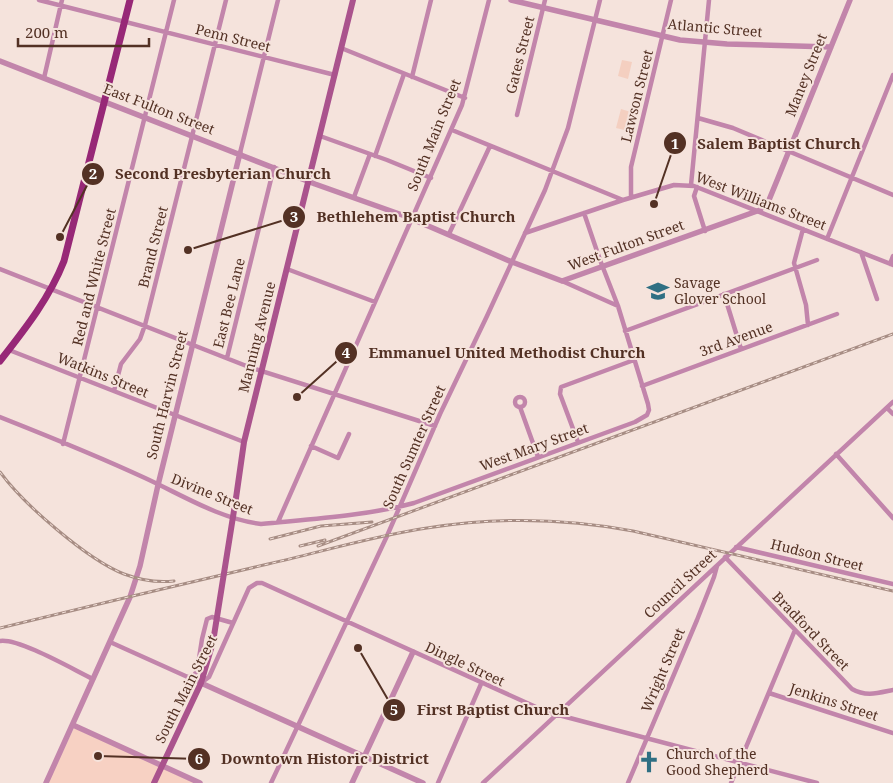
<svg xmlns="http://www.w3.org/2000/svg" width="893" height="783" font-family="'Noto Serif',serif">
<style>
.built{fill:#f7d1c3}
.pitch{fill:#f4cfc0}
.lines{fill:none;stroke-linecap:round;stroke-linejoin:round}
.minor{stroke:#c285ab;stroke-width:4.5}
.tertiary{stroke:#c285ab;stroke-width:5.5}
.secondary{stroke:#aa538d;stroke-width:6}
.primary{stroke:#972877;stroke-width:7}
.rail-casing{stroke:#a78d84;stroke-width:3}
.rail{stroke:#f5e3dc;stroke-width:1;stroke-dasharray:4;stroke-linecap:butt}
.secondary-bridge{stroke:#aa538d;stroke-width:6}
.labels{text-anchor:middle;stroke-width:4;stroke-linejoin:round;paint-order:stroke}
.street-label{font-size:14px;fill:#533124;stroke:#f5e3dc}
.poi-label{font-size:14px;fill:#533124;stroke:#f5e3dc;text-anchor:start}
.leader{fill:none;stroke:#533124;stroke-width:2}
.callout-dot{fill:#533124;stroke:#f5e3dc;stroke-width:2}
.mark-label{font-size:15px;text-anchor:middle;font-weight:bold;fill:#fff}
.callout-label{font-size:15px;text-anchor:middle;font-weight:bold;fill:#533124;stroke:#f5e3dc;stroke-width:4;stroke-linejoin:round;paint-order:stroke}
</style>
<rect width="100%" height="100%" fill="#f5e3dc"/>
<path class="built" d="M74 728 195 783H48Z"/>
<path class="pitch" d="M622 60 632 62 628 79 618 76Z
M621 109 634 113 629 131 616 128Z"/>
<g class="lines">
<path class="minor" d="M39 0 335 75
M341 48 465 98
M412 77 431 0
M44 78 62 0
M517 115 545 0
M698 118 733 128 893 195
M452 130 623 200 674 185 694 186 893 265
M320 136 387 160 431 178
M240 153 278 0
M375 156 404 74
M691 185 709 0
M697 187 694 196 705 231
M354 197 370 154
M631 197V167L671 0
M803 229 794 263 806 305 808 325
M525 233 623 200
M449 234 490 146
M827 239 893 75
M861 252 877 299
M890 264 893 256
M0 269 249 367 435 426
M287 269 375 302
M562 281 618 306
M724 294 741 349
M625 331 817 260
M9 350 244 442
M227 358 274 167
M642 386 837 314
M114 391 121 364 140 339 145 325 226 0
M515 402a5 5 0 1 1 10 0a5 5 0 1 1-10 0Z
M520 407 538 457
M887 408 893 414
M0 417C48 436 98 456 145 478 182 495 220 519 261 524 312 519 365 516 414 503L635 422 647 415 649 410 648 404 618 306 600 260 584 213
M578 442 560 394 561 387 634 360
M63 444 174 0
M311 446 338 458 349 434
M836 454 893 518
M278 522 462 105 489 0
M736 547 893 584
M725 557 852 689C866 697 878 693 893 690
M0 641C19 638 74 670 93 679
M110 642 201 683 209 677 249 588 257 583H262L547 712 817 783
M188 677 194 675 197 671 202 639 207 619 212 617 233 623
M769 693 893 733
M271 783 387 536 440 414 487 316 545 190 568 128 600 0
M438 783 481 684
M483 783 893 402
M628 783 697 620 714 577 717 566
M731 783 795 630"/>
<path class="tertiary" d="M511 0 680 40 727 44 831 47
M0 61 315 184 405 216 512 262 562 281 760 210 769 200 778 178 850 0
M201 683 423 783
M73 725 200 783
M46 783 130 597 140 566 158 485 240 153
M352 783 413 652"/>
<path class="secondary" d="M236 498 244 442 353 0
M154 783 201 683 213 642"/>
<path class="primary" d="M0 361C25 329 49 299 64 261L130 0"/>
<g class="rail-casing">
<path id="rail" d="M0 472C23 504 88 560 124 574 140 580 157 583 174 581
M270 539 321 526 372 522
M300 546 325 540
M318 546 893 334
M0 628C89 606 179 585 268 564 321 552 373 536 427 528 496 517 565 518 633 531L893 591"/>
</g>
<use href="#rail" class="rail"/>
<path class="secondary-bridge" d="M213 642 236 498"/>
</g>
<defs>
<g id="school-bare" transform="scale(1.725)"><path d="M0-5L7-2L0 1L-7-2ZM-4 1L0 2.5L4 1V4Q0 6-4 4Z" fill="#2f6f83" stroke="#f5e3dc" stroke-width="2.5" paint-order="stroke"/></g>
<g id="church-bare" transform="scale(1.725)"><path d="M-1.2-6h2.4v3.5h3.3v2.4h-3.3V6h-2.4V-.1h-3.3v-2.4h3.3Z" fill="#2f6f83" stroke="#f5e3dc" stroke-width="2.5" paint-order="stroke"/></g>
</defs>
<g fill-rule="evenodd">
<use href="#school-bare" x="658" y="291"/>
<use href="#church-bare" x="649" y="762"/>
</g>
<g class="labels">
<g class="street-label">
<text transform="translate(715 28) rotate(5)" y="5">Atlantic Street</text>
<text transform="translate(233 38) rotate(14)" y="5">Penn Street</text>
<text transform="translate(520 55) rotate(-76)" y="5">Gates Street</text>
<text transform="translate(806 75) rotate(-68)" y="5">Maney Street</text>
<text transform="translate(637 96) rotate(-76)" y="5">Lawson Street</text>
<text transform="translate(159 109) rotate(21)" y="5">East Fulton Street</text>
<text transform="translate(434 135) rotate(-68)" y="5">South Main Street</text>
<text transform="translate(761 201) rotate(21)" y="5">West Williams Street</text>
<text transform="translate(626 245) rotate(-20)" y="5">West Fulton Street</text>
<text transform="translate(153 247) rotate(-76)" y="5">Brand Street</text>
<text transform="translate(94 277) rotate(-76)" y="5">Red and White Street</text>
<text transform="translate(229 303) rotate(-76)" y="5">East Bee Lane</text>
<text transform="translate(257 337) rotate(-76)" y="5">Manning Avenue</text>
<text transform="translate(736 339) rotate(-20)" y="5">3rd Avenue</text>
<text transform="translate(103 375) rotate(22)" y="5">Watkins Street</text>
<text transform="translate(167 395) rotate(-76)" y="5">South Harvin Street</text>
<text transform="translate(414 447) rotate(-66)" y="5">South Sumter Street</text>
<text transform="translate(534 447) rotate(-20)" y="5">West Mary Street</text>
<text transform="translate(212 494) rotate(22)" y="5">Divine Street</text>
<text transform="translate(817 555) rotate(14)" y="5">Hudson Street</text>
<text transform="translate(680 584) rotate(-43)" y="5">Council Street</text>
<text transform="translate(811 631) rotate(46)" y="5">Bradford Street</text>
<text transform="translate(465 664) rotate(25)" y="5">Dingle Street</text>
<text transform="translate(663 670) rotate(-67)" y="5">Wright Street</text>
<text transform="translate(186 689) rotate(-63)" y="5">South Main Street</text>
<text transform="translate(834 702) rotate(18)" y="5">Jenkins Street</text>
</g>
<g class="poi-label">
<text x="674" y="288">Savage<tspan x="674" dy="16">Glover School</tspan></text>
<text x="666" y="759">Church of the<tspan x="666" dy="16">Good Shepherd</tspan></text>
</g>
</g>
<path class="leader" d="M654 204L675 143M60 237L93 174M188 250L294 217M297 397L346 353M358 648L394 710M98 756L199 759"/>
<g class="callout-dot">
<circle cx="654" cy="204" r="5"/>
<circle cx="60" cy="237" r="5"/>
<circle cx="188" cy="250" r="5"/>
<circle cx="297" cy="397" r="5"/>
<circle cx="358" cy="648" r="5"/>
<circle cx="98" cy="756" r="5"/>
<circle cx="675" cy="143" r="12"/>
<circle cx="93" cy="174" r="12"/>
<circle cx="294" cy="217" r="12"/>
<circle cx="346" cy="353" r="12"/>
<circle cx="394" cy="710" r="12"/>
<circle cx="199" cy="759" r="12"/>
</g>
<g class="mark-label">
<text x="675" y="149">1</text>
<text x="93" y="179">2</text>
<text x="294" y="222">3</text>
<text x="346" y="358">4</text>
<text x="394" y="715">5</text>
<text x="199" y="764">6</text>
</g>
<g class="callout-label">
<text x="779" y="149">Salem Baptist Church</text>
<text x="223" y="179">Second Presbyterian Church</text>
<text x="416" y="222">Bethlehem Baptist Church</text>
<text x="507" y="358">Emmanuel United Methodist Church</text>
<text x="493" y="715">First Baptist Church</text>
<text x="325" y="764">Downtown Historic District</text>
</g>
<path d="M18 38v8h131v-8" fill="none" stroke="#533124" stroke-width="2.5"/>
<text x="25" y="38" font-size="15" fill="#533124" stroke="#f5e3dc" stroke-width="4" paint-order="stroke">200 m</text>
</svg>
